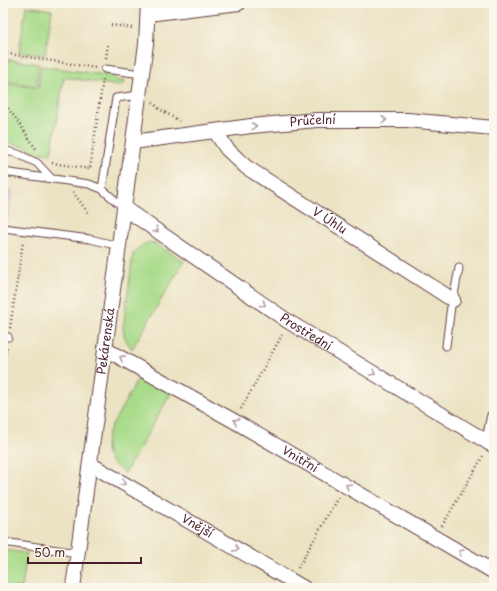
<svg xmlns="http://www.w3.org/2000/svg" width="497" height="591" font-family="'Playpen Sans',sans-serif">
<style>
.industrial{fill:#d1bdc9}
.green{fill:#a9db8a;stroke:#7a7d5a}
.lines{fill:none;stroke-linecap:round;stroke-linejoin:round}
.lane-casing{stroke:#623c42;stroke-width:9}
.street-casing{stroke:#623c42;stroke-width:16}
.path{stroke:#623c42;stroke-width:2.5;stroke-dasharray:1 3;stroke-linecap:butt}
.lane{stroke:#fff;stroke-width:7}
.street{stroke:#fff;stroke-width:14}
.oneway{stroke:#ae9aa0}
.labels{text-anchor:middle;stroke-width:3;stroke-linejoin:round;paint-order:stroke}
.street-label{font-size:12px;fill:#4a1f2b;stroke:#fbf7ec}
</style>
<rect width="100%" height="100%" fill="#fbf7ec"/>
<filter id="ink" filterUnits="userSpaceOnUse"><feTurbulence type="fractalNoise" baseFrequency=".025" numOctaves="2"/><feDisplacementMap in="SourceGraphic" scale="8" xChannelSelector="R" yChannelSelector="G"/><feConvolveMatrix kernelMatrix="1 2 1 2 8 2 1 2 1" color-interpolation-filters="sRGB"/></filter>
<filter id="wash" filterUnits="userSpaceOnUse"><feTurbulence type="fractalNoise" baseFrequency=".012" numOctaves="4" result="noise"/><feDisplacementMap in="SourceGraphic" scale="16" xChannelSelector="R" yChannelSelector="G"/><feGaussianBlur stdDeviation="0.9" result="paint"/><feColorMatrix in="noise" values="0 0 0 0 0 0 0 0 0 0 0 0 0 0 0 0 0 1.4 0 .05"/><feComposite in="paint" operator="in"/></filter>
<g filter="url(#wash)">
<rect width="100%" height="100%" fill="#ebe3c3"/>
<path class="industrial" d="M3 188 13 190 3 252Z"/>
<path class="green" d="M26 6 52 10 45 55 19 52Z
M5 59 39 64 36 86 3 81Z
M41 66 113 76 115 80 126 82 122 85 118 86 64 77 51 154 34 152 25 147 3 141V83L38 88Z
M149 242 156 244 184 261 132 349C126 342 124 337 123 328L133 254 142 245Z
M139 377 171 393 125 473 112 463 107 454 106 446 108 432Z
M3 550 27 553 22 588H3Z"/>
</g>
<g filter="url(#ink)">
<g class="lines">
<g class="lane-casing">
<path id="lane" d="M105 69 142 74
M3 150 18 154 37 163 50 177
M3 172 89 184 102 189 124 208
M102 189 116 98 139 95
M3 228 90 239 119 246
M3 336 8 337
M446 346 451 306 453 300 459 268
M3 542 78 553"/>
</g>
<g class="street-casing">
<g id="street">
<path d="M148 14 239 3"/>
<path id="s1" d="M215 131 227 149 246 167 453 300"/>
<path id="s2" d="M133 142 251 126 317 120H407L494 128"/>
<path id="s3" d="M124 208 289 322 494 446"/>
<path id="s4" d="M105 349 234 421 494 572"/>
<path d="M489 443 494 417"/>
<path id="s5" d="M90 464 304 588"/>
<path id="s6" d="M73 588 146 44 148 3"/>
</g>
</g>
<path class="path" d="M111 25 133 28
M3 29 7 3
M3 53 96 68
M106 58 108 44
M3 102 17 120 36 149
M153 102 158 108 179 121
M52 163 90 169 103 79
M73 192 89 214
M10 328 23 242
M3 372 7 346
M241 409 282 335
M442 526 483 456
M298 568 338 497"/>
<use href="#lane" class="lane"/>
<use href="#street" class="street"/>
</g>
<defs><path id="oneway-chevron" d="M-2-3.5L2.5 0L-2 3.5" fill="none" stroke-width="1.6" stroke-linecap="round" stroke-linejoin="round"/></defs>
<g class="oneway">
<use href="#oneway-chevron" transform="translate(384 120)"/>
<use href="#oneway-chevron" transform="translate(254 126) rotate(-6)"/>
<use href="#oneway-chevron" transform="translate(156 230) rotate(34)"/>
<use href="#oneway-chevron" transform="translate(263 304) rotate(35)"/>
<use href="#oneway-chevron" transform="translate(122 358) rotate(-151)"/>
<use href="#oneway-chevron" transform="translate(373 373) rotate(31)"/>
<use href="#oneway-chevron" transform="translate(236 421) rotate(-150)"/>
<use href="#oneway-chevron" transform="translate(123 483) rotate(30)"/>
<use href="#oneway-chevron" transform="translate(348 486) rotate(-150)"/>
<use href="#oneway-chevron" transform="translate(236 549) rotate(30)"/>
<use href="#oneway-chevron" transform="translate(461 552) rotate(-149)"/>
</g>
</g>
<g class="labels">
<g class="street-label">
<text dy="4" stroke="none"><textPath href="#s2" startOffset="181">Průčelní</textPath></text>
<text dy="4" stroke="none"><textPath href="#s1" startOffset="147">V Úhlu</textPath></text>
<text dy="4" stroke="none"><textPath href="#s3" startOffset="220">Prostřední</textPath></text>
<text dy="4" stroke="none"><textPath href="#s6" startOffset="249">Pekárenská</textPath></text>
<text dy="4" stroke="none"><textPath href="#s4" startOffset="224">Vnitřní</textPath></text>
<text dy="4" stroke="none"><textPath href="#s5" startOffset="124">Vnější</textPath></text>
</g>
</g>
<rect width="497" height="591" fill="none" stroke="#fbf7ec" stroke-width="16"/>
<path d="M28 557v6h113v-6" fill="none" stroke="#4a1f2b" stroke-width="2"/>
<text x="34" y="557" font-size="12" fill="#4a1f2b" stroke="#fbf7ec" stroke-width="3" paint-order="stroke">50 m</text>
</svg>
